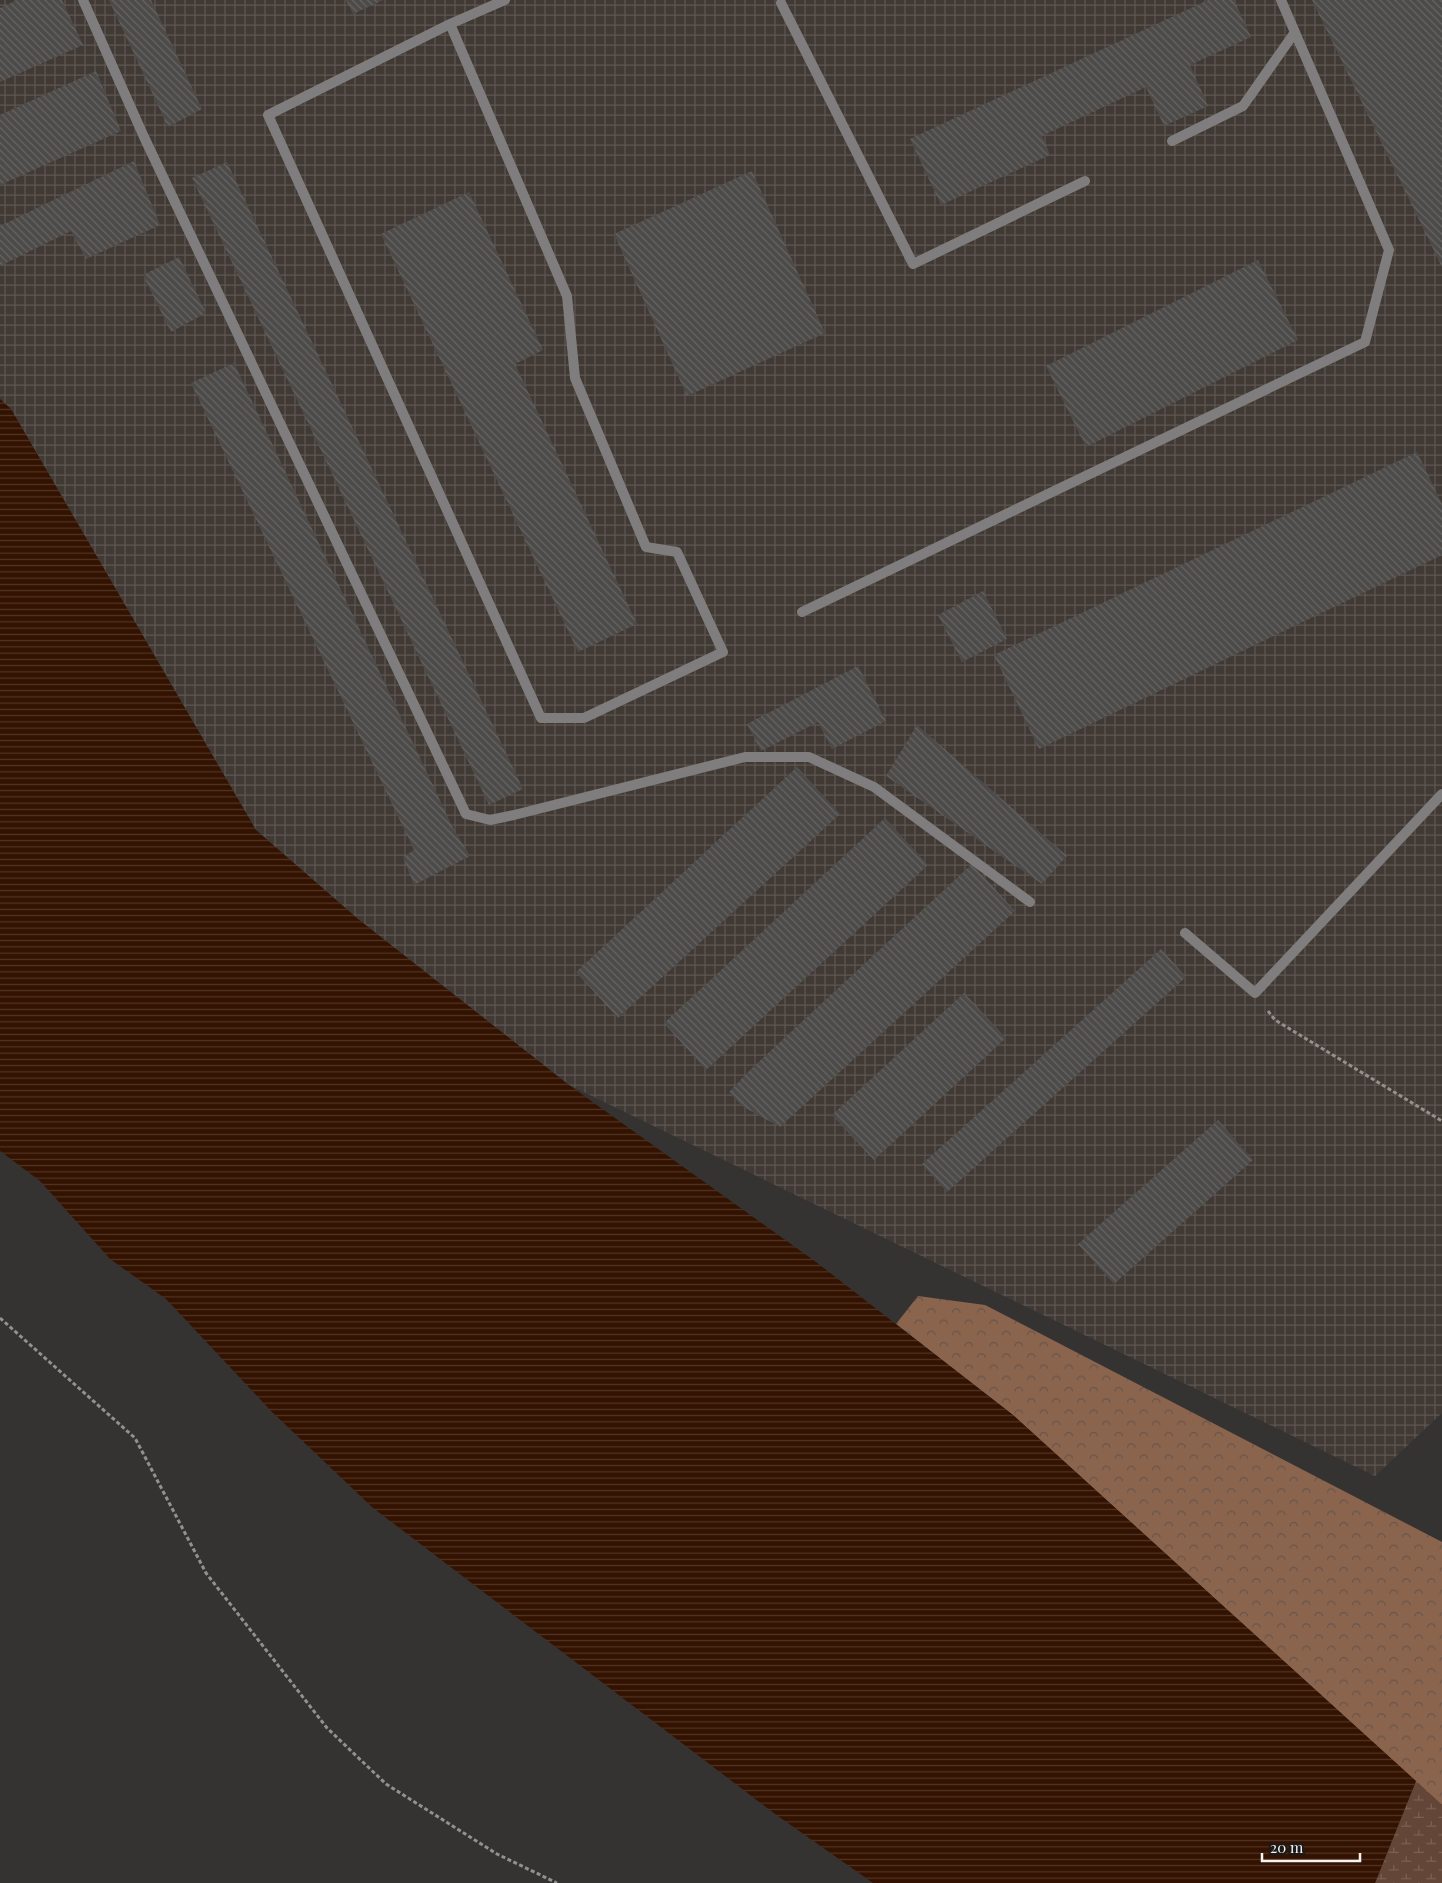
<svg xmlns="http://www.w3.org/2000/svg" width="1442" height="1883" font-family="'Playfair Display',serif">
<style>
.industrial{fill:url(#industrial-grid)}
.forest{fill:url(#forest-crowns)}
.wetland{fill:url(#wetland-marsh)}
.water{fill:url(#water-rules)}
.building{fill:url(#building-back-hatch)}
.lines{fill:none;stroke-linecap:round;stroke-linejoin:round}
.path{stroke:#939190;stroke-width:3;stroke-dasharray:4 2.5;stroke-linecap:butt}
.service{stroke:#7f7d7d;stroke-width:10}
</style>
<defs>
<pattern id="industrial-grid" width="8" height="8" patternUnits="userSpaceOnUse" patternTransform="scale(1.25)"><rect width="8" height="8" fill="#413934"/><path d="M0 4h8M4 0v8" fill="none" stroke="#5d5652"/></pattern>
<pattern id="forest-crowns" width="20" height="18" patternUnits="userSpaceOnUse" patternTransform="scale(1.25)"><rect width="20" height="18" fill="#8b644e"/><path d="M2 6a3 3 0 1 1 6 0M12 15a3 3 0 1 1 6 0" fill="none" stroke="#67554b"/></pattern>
<pattern id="wetland-marsh" width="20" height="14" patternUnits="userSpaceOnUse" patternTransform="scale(1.25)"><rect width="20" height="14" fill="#634637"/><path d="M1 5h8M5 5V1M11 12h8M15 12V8" fill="none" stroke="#7a6154"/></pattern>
<pattern id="water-rules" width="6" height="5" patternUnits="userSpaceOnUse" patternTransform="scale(1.25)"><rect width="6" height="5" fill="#331200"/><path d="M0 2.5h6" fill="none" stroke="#513526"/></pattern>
<pattern id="building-back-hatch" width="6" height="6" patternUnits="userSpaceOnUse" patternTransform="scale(1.25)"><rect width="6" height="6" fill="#4d4b49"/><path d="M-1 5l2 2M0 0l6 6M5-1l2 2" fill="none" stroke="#676564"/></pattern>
</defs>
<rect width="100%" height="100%" fill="#353332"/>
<path class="industrial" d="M0 0H1442V1413L1375 1476 569 1085 358 919 256 830 11 409 0 399Z"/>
<path class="forest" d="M918 1296 985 1305 1442 1542V1805L1013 1415 896 1324Z"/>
<path class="wetland" d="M1416 1781 1442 1805V1883H1375Z"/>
<path class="water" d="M0 399 11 409 256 830 358 919 569 1085 816 1262 1013 1415 1416 1781 1375 1883H873L775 1814 373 1508 271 1411 166 1299 110 1259 40 1181 0 1151Z"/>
<path class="building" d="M17 0H62L83 45 0 82V8Z
M109 0H151L202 109 168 127Z
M346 0H383L353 14Z
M1208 0H1234L1251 37 1190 65 1208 106 1164 126 1146 87 1042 136 1050 155 941 205 910 139Z
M1312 0H1442V267Z
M96 71 121 131 0 185V115Z
M134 161 160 225 86 259 71 231 0 266V226Z
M227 162 523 789 489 805 192 178Z
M752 171 825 333 687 396 614 234Z
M469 192 543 350 515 364 637 624 578 652 381 234Z
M179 257 206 313 171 332 143 275Z
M1258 260 1298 340 1086 447 1046 366Z
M234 363 453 828 470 856 414 885 403 857 414 850 191 383Z
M1417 452 1442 504V555L1039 749 994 655Z
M983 591 1007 639 962 662 938 615Z
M858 666 886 721 832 749 818 722 761 751 747 724Z
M917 725 1067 856 1042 884 886 776Z
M797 767 840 814 618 1018 576 972Z
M885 818 928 865 706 1070 664 1023Z
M972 864 1015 911 780 1127 742 1106 729 1092 751 1069Z
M1161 949 1186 977 947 1192 922 1164Z
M964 993 1006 1038 874 1160 832 1115Z
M1218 1120 1253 1160 1114 1284 1078 1244Z"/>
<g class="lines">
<path class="path" d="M1268 1011 1275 1020 1442 1121
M0 1318 135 1438 206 1573 327 1728 386 1784 497 1854 557 1883"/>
<path class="service" d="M83 0 144 137 466 814 490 820 514 815 745 757H809L874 787 1030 902
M781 3 913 264 1085 181
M450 24 268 115 541 718H584L723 652 677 552 646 547 575 378 567 296 450 24 505 0
M1172 141 1243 106 1295 32
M802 612 1365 342 1389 250 1281 0
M1185 933 1255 993 1442 794"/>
</g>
<path d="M1262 1853v8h98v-8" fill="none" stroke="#f4f3f2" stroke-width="2.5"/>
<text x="1270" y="1853" font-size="15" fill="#f4f3f2" stroke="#1c1b1a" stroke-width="4" paint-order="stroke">20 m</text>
</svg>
